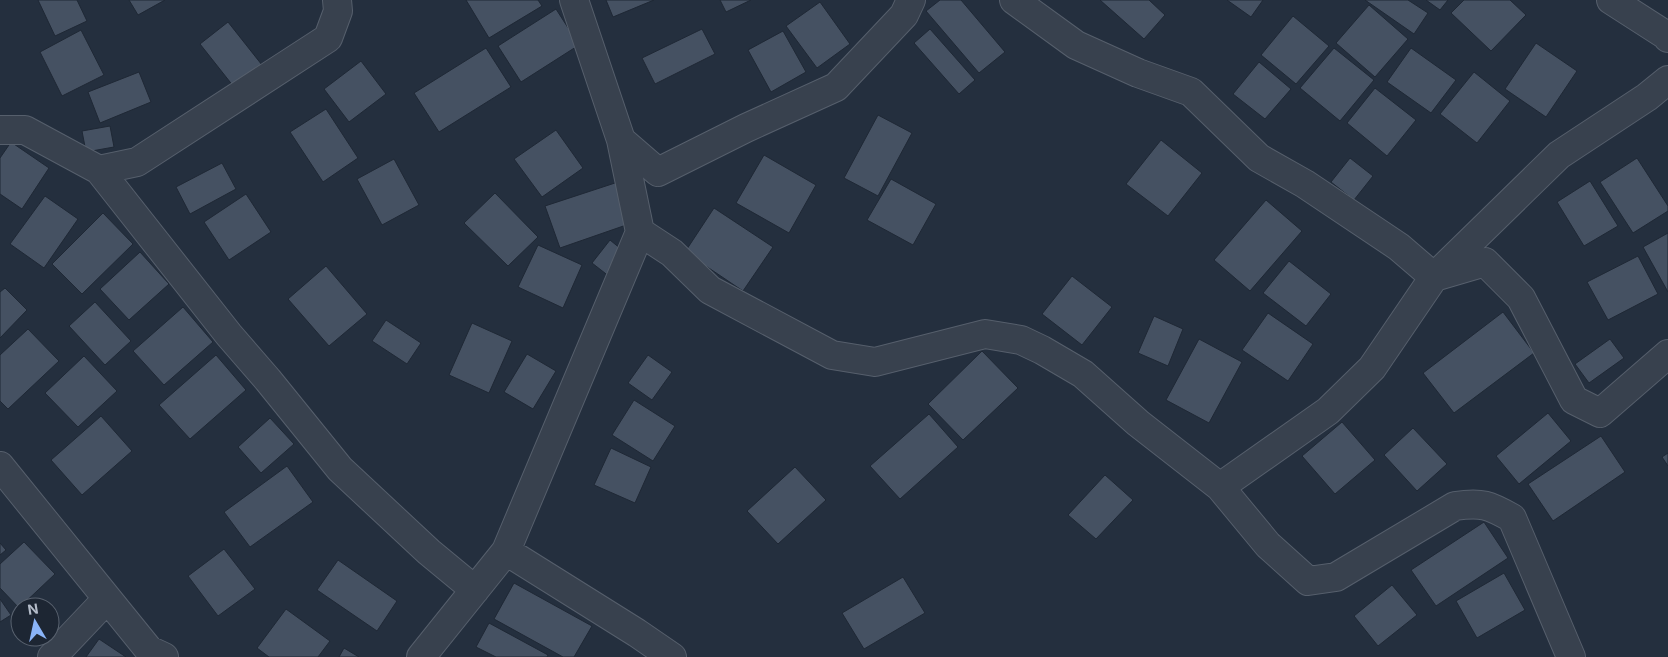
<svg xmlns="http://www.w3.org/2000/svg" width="1668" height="657" font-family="Inter,sans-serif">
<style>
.building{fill:#455162;stroke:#1f2835}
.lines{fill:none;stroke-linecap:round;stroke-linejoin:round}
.minor-casing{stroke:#565f6c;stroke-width:30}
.minor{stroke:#38414e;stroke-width:28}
</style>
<rect width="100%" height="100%" fill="#242f3e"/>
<path class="building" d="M38 0H77L87 21 55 36Z
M129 0H165L138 15Z
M466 0H538L542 6 489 38Z
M606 0H654L613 17Z
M720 0H751L726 12Z
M940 0H961L1005 52 979 73 926 11Z
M1100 0H1149L1165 15 1144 39Z
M1227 0H1263L1251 17Z
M1365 0H1408L1428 13 1414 34Z
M1426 0H1448L1440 10Z
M1464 0H1510L1526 15 1491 51 1451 13Z
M820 2 850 44 817 68 786 26Z
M1369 5 1408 39 1375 77 1336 43Z
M556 9 579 45 521 82 498 46Z
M1293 16 1329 46 1296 84 1261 55Z
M228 22 262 65 234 87 200 44Z
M702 29 715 54 655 84 642 58Z
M930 29 975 80 959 94 914 43Z
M81 30 104 75 62 96 40 52Z
M783 31 806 72 771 92 748 50Z
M1536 43 1577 71 1546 117 1505 89Z
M486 48 511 87 439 132 414 93Z
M1334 48 1374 80 1340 121 1300 88Z
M1411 48 1456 80 1431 113 1387 82Z
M361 61 386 94 349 122 324 89Z
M1259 62 1291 89 1265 119 1233 94Z
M139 72 151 102 100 123 88 92Z
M1474 72 1510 101 1477 143 1440 114Z
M1375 88 1416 120 1387 156 1347 123Z
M326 109 358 158 323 182 290 132Z
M878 115 912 133 878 196 844 178Z
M110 126 114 147 86 152 82 131Z
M556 130 583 168 542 197 514 159Z
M1161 140 1202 173 1168 216 1126 184Z
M11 142 49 168 22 209 0 194V158Z
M764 155 816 185 789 233 736 203Z
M1350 158 1373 176 1354 200 1331 182Z
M1637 158 1668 206V211L1633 233 1600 182Z
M394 159 419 205 382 225 357 179Z
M222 163 236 189 190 214 176 187Z
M891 179 936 204 913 245 867 220Z
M1590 181 1618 226 1584 246 1557 202Z
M618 182 632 223 560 248 545 206Z
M495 193 538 237 508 266 464 223Z
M246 194 271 232 229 260 204 222Z
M45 196 78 219 44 268 10 244Z
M1266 200 1302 231 1250 291 1214 260Z
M714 208 773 247 743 291 685 252Z
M103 213 133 244 82 294 52 264Z
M1668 233V292L1643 247Z
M610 240 627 254 610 277 592 263Z
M538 245 582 265 563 308 518 287Z
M140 252 169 284 129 320 100 289Z
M1638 256 1658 294 1608 320 1587 282Z
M1289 261 1331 294 1306 326 1263 293Z
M326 266 367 314 329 346 288 299Z
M1072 276 1112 307 1082 345 1042 314Z
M5 288 27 310 0 338V292Z
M95 302 131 341 105 365 69 326Z
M183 307 213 342 164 385 133 351Z
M1503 312 1534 353 1454 413 1423 373Z
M1268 313 1313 344 1288 381 1242 350Z
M1154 316 1183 329 1168 366 1138 353Z
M386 320 421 343 407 364 372 341Z
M472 323 512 341 489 393 449 375Z
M28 329 59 361 8 409 0 401V355Z
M1199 339 1242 362 1209 423 1166 400Z
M1610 339 1624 358 1589 383 1575 364Z
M982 351 1018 388 963 440 928 404Z
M527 354 556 371 533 409 504 392Z
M216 355 246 390 190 439 159 405Z
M648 355 672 372 652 400 628 383Z
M84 356 117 391 78 427 45 393Z
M634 400 675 426 653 461 612 435Z
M1548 413 1571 441 1519 484 1496 456Z
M929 414 958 447 900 499 870 466Z
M101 416 132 451 82 495 51 460Z
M270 418 294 444 261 473 238 447Z
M1342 422 1375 460 1335 494 1302 456Z
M1413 428 1447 464 1417 491 1384 455Z
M1601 436 1625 472 1553 521 1528 484Z
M611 448 651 467 635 503 594 485Z
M1668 453V466L1662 457Z
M287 466 313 502 250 547 224 512Z
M795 467 826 500 778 544 747 511Z
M1105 475 1133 500 1096 539 1068 515Z
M1484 522 1508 558 1436 606 1411 570Z
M24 542 55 574 19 608 0 588V564Z
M0 543 6 550 0 555Z
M224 549 255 589 218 616 188 576Z
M338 560 397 601 377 631 317 590Z
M1504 573 1525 610 1477 638 1456 601Z
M903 577 925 613 864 649 842 613Z
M514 583 592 626 574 657H563L494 619Z
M1392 585 1417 615 1378 646 1354 616Z
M0 599 11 615 0 622Z
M286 609 330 641 318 657H269L257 648Z
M489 623 548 655 547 657H496L476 647Z
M99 639 126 657H86Z
M344 648 359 657H339Z"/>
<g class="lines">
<g class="minor-casing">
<path id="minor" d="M1014 0 1076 45 1138 73 1191 92 1259 158 1305 184 1399 247 1434 277 1485 262 1521 298 1574 400 1600 413 1668 354
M1611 0 1667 36 1668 38
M0 130H25L99 170 137 162 328 38 338 11 337 0
M621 140 658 172 746 128 836 87 904 15 911 0
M99 170 229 335 268 380 340 469 429 552 475 590
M640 232 672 253 710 290 832 355 875 362 985 334 1021 340 1042 350 1083 374 1138 423 1220 487 1268 545 1308 581 1336 577 1455 506C1482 502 1489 505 1512 518L1571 657
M0 466 149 650 164 657
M1220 487 1328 411 1372 368 1434 277 1559 155 1647 97 1668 80
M506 551 637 633 672 657
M52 657 107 599
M421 657 506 551 640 232 621 140 574 0"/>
</g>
<use href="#minor" class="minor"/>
</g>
<g transform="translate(35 622) rotate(351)"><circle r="24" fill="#1d2633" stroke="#59626f"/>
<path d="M0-4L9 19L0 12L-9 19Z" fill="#8ab4f8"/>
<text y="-8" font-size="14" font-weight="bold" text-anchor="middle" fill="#b4bcc9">N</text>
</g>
</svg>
